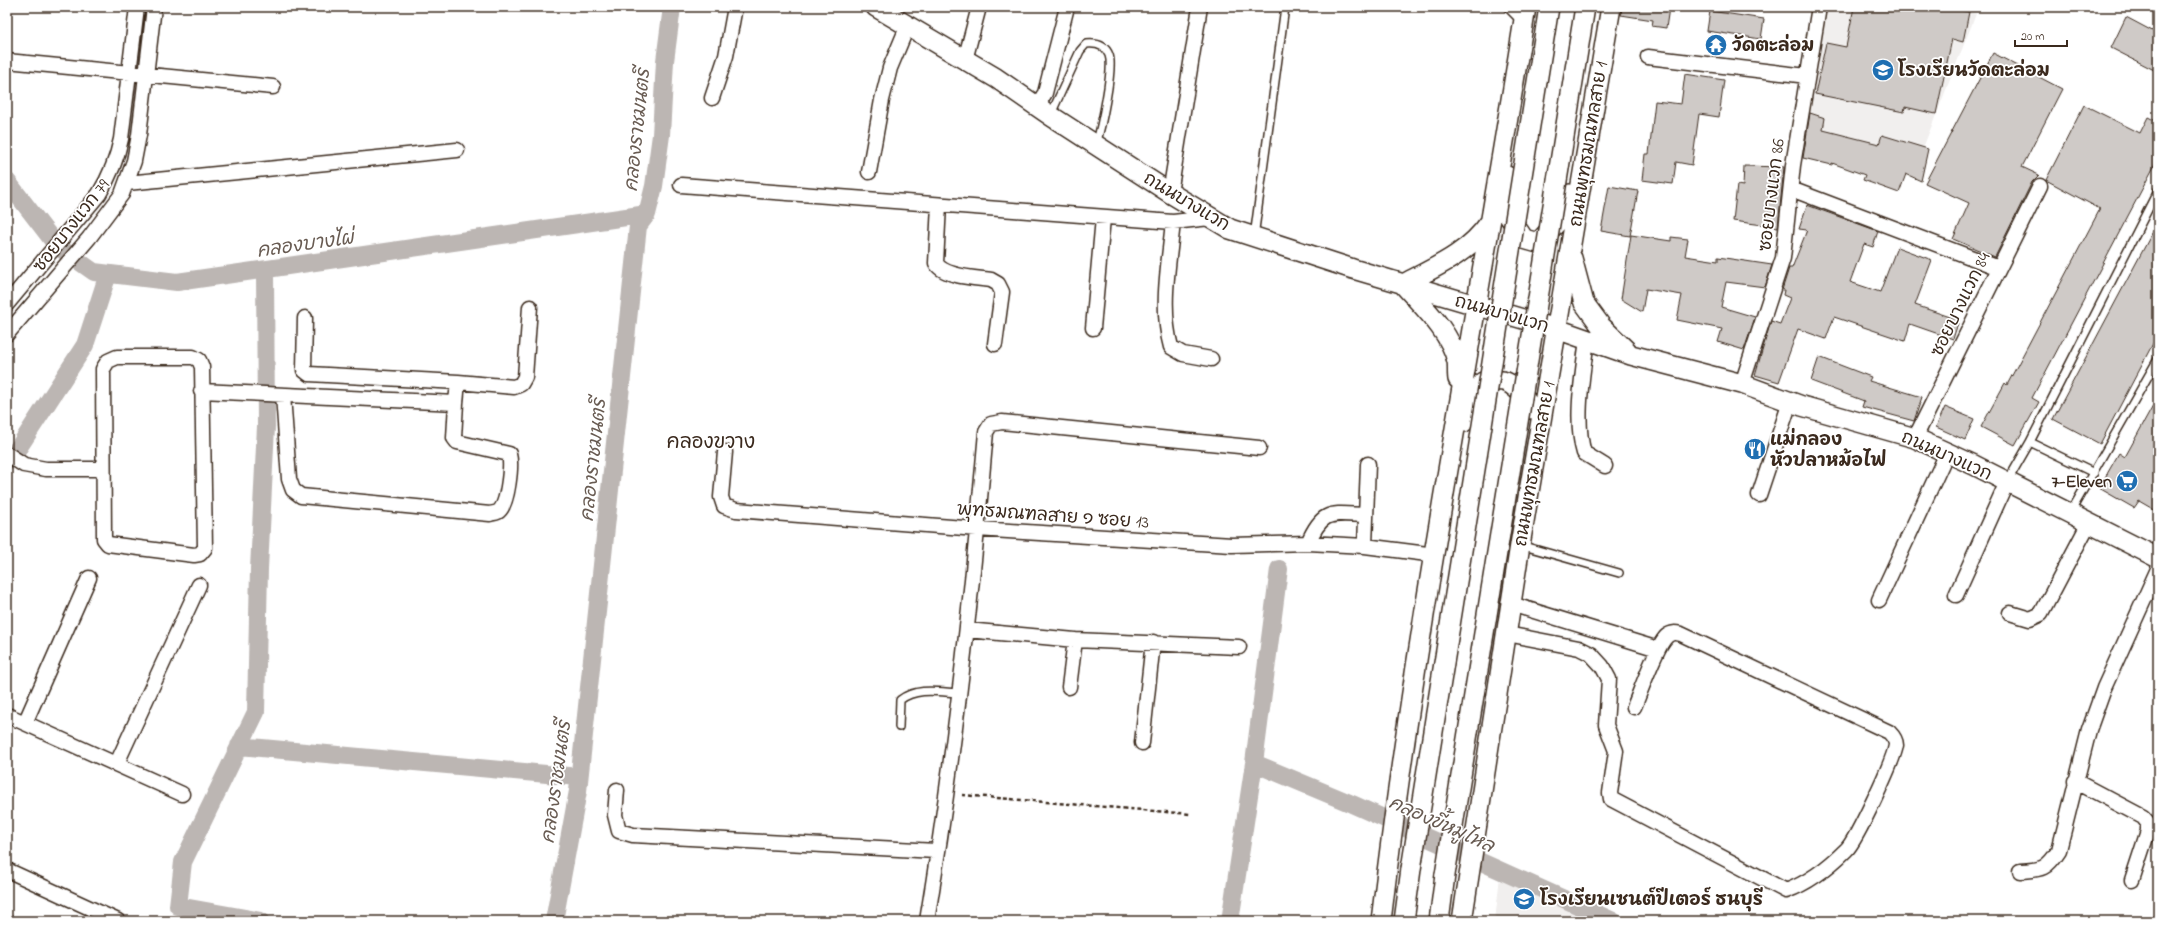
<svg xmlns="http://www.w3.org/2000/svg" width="2165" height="928" font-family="'Indie Flower','Playpen Sans Thai',sans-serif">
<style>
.built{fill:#f1efee}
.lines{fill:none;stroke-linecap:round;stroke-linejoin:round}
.canal{stroke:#bcb6b3;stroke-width:18}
.building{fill:#cfcac7;stroke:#3b2a1e}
.service-casing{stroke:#3b2a1e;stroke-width:10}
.minor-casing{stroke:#3b2a1e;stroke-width:17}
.secondary-casing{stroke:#3b2a1e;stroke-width:22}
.path{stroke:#3b2a1e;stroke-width:2.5;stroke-dasharray:4 3;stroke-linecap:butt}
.service{stroke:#fff;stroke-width:7}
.minor{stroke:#fff;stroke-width:14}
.secondary{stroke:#fff;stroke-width:19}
.secondary-bridge-casing{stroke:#3b2a1e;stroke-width:22;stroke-linecap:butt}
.secondary-bridge{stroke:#fff;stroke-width:19}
.labels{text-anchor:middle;stroke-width:3.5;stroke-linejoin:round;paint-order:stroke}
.poi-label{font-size:18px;font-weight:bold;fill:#3b2a1e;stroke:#fff;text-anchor:start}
.street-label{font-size:18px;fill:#3b2a1e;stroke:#fff}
.water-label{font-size:19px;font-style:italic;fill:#685b52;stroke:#fff}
.quarter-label{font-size:20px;fill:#3b2a1e;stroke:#fff}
</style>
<rect width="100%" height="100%" fill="#fff"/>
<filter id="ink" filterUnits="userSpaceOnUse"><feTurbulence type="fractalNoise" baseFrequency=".025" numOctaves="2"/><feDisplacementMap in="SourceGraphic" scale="8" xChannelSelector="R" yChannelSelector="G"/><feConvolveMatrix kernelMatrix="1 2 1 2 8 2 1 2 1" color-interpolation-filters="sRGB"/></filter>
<g filter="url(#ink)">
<path class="built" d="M1823 7H1943L1976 14 1917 163 1910 172 1799 143Z
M1500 876 1602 921H1495Z"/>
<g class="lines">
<path class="canal" d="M7 181 57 246 94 272 177 282 647 214
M7 462 19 447 85 345 108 274
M239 746 579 777
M1254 763 1352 804 1613 921
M261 921 178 906 183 862 256 712 259 569 266 426 265 270
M554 921 578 791 638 226 647 214 654 186 661 135 665 61 672 7
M1230 921 1254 763 1279 569"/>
</g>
<path class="building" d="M1622 7 1669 8 1666 28 1652 26 1653 20 1621 15Z
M1854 7H1946L1969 12 1963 42 1952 39 1936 114 1905 107 1904 112 1815 94 1826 43 1846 47Z
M1710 11 1764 19 1761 39 1707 31Z
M2126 17 2158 34V72L2111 48Z
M1993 53 2062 89 2022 167 2039 175 2032 182 1995 257 1953 239 1969 203 1925 183Z
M1685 74 1724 80 1719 117 1699 114 1692 165 1676 162 1673 184 1642 180 1645 154H1649L1655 101 1681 104Z
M2084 105 2140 133 2148 117 2158 122V159L2032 398 2039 402 2015 445 1981 427 2005 383 2007 385 2100 209 2046 180Z
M1810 113 1825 118 1823 130 1879 144 1882 135 1928 149 1921 181 1906 174 1899 193 1863 180 1865 175 1832 163V165L1803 158Z
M1744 166 1784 167 1778 227 1733 221 1737 185 1743 186Z
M1609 186 1638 191 1630 236 1601 231Z
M1807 205 1878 231 1873 247 1864 244 1850 282 1880 292 1897 247 1932 260 1915 305 1959 320 1953 339 1910 324 1905 341 1834 317 1826 339 1798 329 1779 382 1755 375 1771 321 1780 324 1790 298 1783 295 1784 290H1782L1789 268H1792L1807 230 1799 229Z
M2158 222V334L2100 444 2053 419Z
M1631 235 1671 241V237L1688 239 1685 256 1718 261V257L1772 265 1765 287 1726 282 1721 307 1755 317 1744 350 1718 342 1722 329 1677 320 1682 295 1646 289 1642 312 1621 299Z
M1819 357 1871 377 1869 381 1922 397 1914 421 1862 407 1864 401 1811 381Z
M2158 397V512L2139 501 2134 508 2099 488 2119 453 2125 457Z
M1945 407 1974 419 1965 440 1936 427Z"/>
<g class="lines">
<g class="service-casing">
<path id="service" d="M1507 7 1521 21
M1051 114 1080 51 1086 44C1095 43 1105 44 1109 55 1114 68 1101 129 1096 144
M1254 237 1285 7
M2030 442 2094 473
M2007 482 2030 442 2158 190
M2070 513 2158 359
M1520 545 1619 573
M899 727 900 700C917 687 939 692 959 693"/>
</g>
<g class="minor-casing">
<path id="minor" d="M1648 57 1807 76
M965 60 979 7
M7 61 273 87
M712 98 726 56 735 7
M1037 106 1045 93 1067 7
M869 172 882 100 890 68 908 25
M127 183 457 150
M681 185 1173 222 1210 218
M1791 189 1999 268
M1170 193 1200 7
M939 205 936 263C943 277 977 278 991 280L998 284 1002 292 995 344
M1173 222C1169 263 1160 307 1171 347L1183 354 1211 359
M7 304 99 194C110 176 117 159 121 139L137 7
M305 318 304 370 309 374 458 382
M1093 328 1103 218
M7 334 89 238 122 194 134 161 139 135 154 7
M1587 339C1583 373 1574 420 1584 453L1605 466
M117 357H193L199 360 202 367 205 548 200 554 194 555 108 544 104 539 103 369 108 361Z
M1742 384 1783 258 1793 165 1819 7
M201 391 456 403 454 438 457 442 509 454C512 465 508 503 499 511 497 513 493 513 490 514L301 496 293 490 289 479 283 395
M456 403 458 382 514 387 521 384 525 377 530 307
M1915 438 2040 186
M725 452 721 497 724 506 736 510 977 529 1232 545 1308 543 1365 546 1435 555
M7 454 24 465 46 469H103
M1759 495 1790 402
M1308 543C1323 508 1332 514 1366 515
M1365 546 1368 464
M1956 595 2007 482
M1879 600 1947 453
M1511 604 1658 649
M2010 613 2030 619 2041 614 2089 523
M967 630 1075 640 1239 647
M1507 634 1579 648 1591 654 1602 666 1609 679 1606 725 1616 751 1610 793 1611 799 1786 891C1808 883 1829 867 1846 850 1856 841 1894 760 1896 745 1896 740 1893 736 1889 732L1681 634C1676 633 1672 632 1667 636 1657 644 1640 693 1634 707
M1069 687 1075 640
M7 715 182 794
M25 723 89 578
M1142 743 1153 642
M117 763 199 585
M2075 781 2143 817 2148 823V831L2132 880
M617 790 615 815 619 831 633 835 936 851
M7 870 118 921
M2020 871C2042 870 2047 869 2059 850L2089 730 2104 688 2158 569
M927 921C954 759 972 595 986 432L991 424 1002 422 1259 448"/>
</g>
<g class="secondary-casing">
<path id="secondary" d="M876 7 996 78 1051 116 1170 193 1230 229 1353 269 1557 329 1631 355 1742 384 1802 406 1915 438 1974 465 2158 558
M1507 176 1508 215 1524 239 1538 243 1563 216 1570 194
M1572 258 1584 303 1601 326 1627 351
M1403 284C1422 306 1450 331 1457 361 1458 366 1457 374 1458 379
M1403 284C1436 267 1469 253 1490 222
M1464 422 1474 395 1483 382C1489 382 1497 380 1503 381 1513 383 1529 399 1529 409
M1381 921C1417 615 1478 312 1526 7
M1404 921 1411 869
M1439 921 1445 875
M1462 921 1520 545 1611 7"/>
</g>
<path class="path" d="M962 795 1190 814"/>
<use href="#service" class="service"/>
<use href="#minor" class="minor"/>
<use href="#secondary" class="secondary"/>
<g class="secondary-bridge-casing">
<path id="secondary-bridge" d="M1411 869 1549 7
M1445 875 1585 7"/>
</g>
<use href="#secondary-bridge" class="secondary-bridge"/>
</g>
</g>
<defs>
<g id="temple-disc" transform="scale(1.15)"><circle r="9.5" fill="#1f6fb2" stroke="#fff"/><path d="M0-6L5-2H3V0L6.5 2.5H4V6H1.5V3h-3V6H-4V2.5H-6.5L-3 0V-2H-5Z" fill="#fff"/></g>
<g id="school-disc" transform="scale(1.15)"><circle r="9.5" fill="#1f6fb2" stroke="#fff"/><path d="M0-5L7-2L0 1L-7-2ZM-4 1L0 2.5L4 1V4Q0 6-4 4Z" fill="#fff"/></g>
<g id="restaurant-disc" transform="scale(1.15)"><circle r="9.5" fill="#1f6fb2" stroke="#fff"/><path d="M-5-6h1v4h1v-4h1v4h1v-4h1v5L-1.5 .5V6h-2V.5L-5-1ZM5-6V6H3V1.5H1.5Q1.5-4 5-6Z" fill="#fff"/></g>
<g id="supermarket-disc" transform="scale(1.15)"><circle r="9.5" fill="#1f6fb2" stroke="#fff"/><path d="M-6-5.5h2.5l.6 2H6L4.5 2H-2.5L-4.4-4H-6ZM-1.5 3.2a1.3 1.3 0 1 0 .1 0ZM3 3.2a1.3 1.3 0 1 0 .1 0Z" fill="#fff"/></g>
</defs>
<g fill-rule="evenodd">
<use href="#temple-disc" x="1716" y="45"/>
<use href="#school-disc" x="1883" y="70"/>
<use href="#restaurant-disc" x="1755" y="449"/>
<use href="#supermarket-disc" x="2127" y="481"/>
<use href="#school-disc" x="1524" y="899"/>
</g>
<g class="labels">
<g class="poi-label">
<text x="1732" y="51">วัดตะล่อม</text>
<text x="1898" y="76">โรงเรียนวัดตะล่อม</text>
<text x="1770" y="445">แม่กลอง<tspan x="1770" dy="21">หัวปลาหม้อไฟ</tspan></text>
<text x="2112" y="487" text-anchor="end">7-Eleven</text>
<text x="1540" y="905">โรงเรียนเซนต์ปีเตอร์ ธนบุรี</text>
</g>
<g class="street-label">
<text transform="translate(1588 144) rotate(-81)" y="6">ถนนพุทธมณฑลสาย 1</text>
<text transform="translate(1771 195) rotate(-83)" y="6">ซอยบางแวก 86</text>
<text transform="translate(1187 201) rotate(31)" y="6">ถนนบางแวก</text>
<text transform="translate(71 225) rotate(-52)" y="6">ซอยบางแวก 79</text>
<text transform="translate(1960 304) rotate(-64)" y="6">ซอยบางแวก 84</text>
<text transform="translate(1502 313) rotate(16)" y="6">ถนนบางแวก</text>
<text transform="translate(1947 455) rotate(24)" y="6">ถนนบางแวก</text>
<text transform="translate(1534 464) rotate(-80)" y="6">ถนนพุทธมณฑลสาย 1</text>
<text transform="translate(1053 515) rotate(4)" y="6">พุทธมณฑลสาย ๑ ซอย 13</text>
</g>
<g class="water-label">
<text transform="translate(636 130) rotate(-84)" y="7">คลองราชมนตรี</text>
<text transform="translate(305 243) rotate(-8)" y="7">คลองบางไผ่</text>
<text transform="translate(592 460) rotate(-84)" y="7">คลองราชมนตรี</text>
<text transform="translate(555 782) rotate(-82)" y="7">คลองราชมนตรี</text>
<text transform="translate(1442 823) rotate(24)" y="7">คลองขี้หมูไหล</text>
</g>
<g class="quarter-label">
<text x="711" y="448">คลองขวาง</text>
</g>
</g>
<rect width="2165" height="928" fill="none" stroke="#fff" stroke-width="24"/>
<rect x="12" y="12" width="2141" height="904" fill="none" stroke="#3b2a1e" stroke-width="1.5" filter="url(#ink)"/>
<path d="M2015 40v6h52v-6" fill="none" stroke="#3b2a1e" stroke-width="2"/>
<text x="2021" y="40" font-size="12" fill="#3b2a1e" stroke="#ffffff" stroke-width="3" paint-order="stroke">20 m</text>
</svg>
